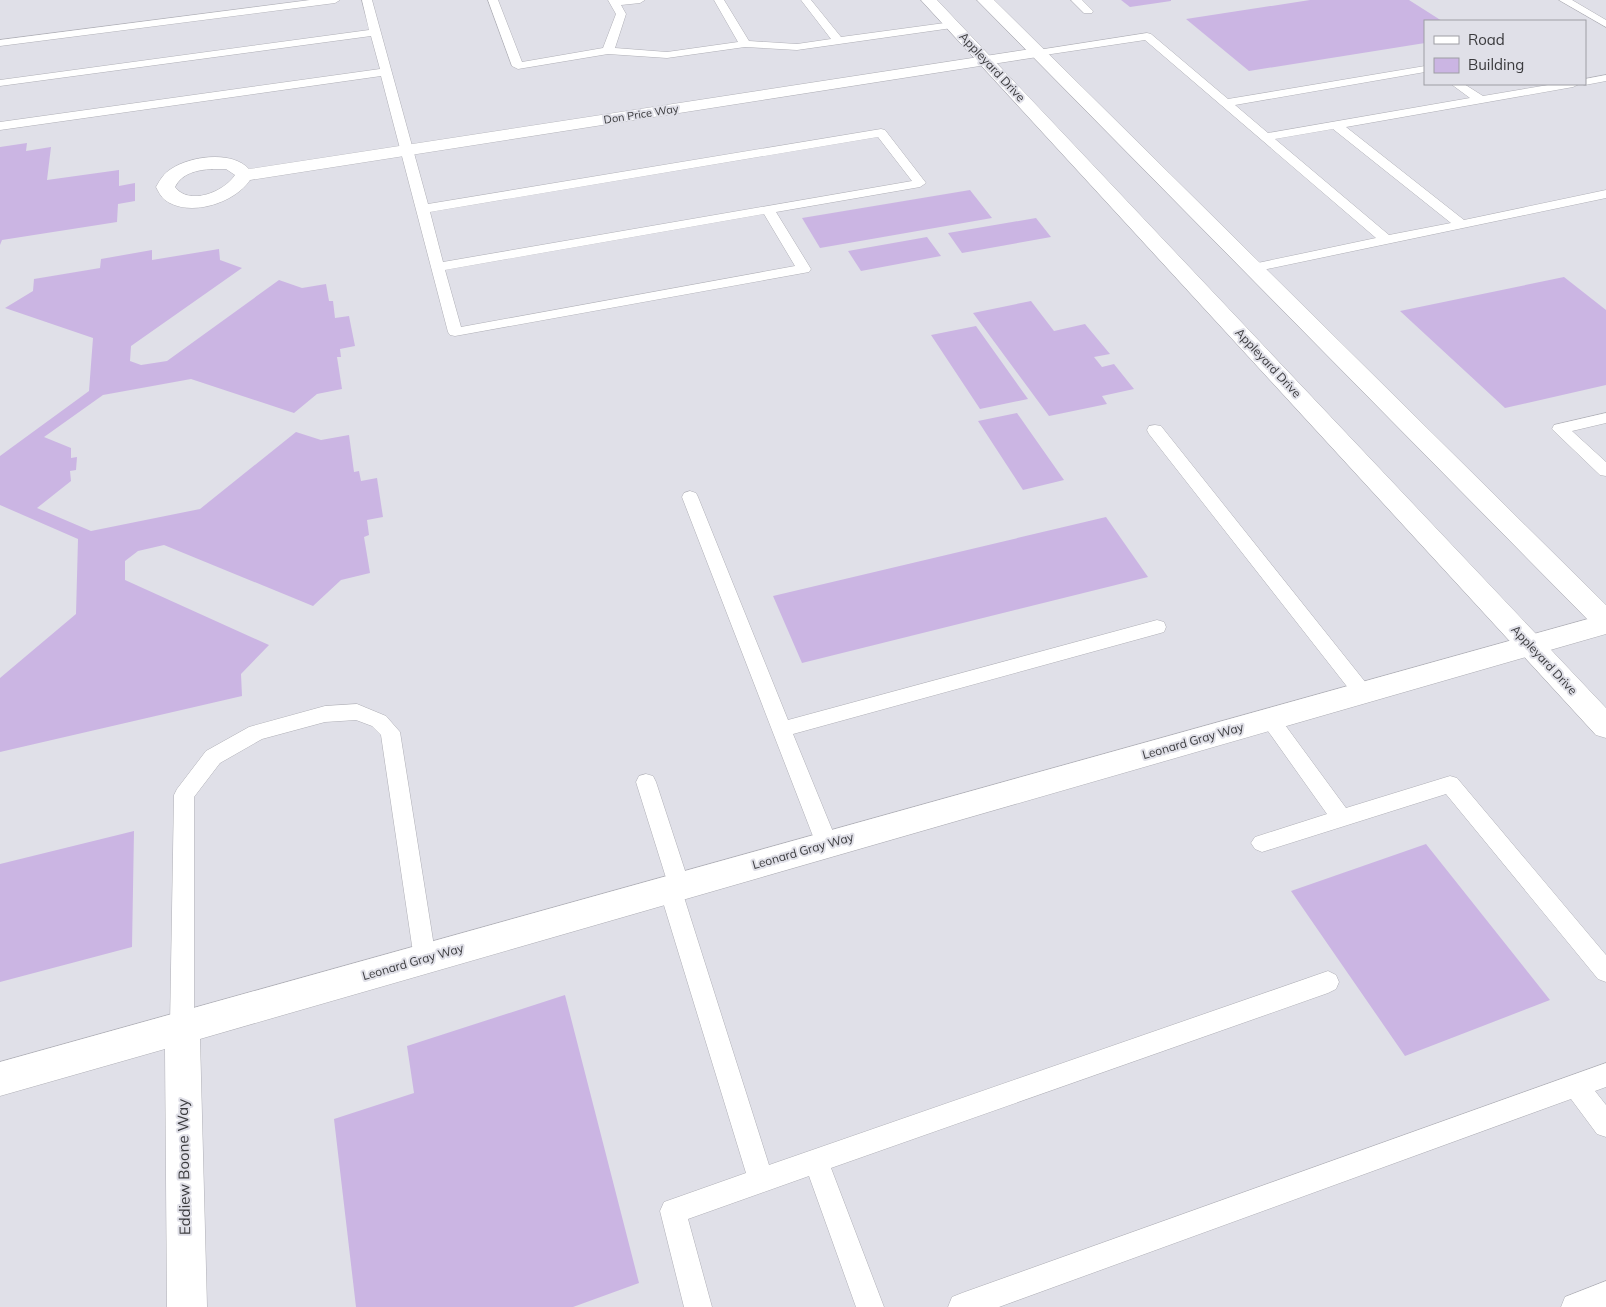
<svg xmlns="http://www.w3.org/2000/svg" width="1606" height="1307" font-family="Mulish,sans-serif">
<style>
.building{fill:#cbb5e3}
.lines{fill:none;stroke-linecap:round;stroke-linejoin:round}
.service-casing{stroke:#afafb6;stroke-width:1}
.minor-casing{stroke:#afafb6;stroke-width:1}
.tertiary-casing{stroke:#afafb6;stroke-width:1}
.service{fill:#fff;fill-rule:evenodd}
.minor{fill:#fff;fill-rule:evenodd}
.tertiary{fill:#fff;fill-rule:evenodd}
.labels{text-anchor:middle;stroke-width:4;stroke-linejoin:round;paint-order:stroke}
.far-street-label{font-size:11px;fill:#3a3a3d;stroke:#e0e0e8}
.street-label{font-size:12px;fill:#3a3a3d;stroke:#e0e0e8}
.near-street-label{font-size:15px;fill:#3a3a3d;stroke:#e0e0e8}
</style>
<rect width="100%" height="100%" fill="#e0e0e8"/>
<path class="building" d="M1121 0H1171V1L1130 7Z
M1310 0H1409L1442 21H1425V43L1249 71 1186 19Z
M27 143 26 151 51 147 47 180 119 170V186L135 183V201L118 204 117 222 2 240 0 245V147Z
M970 190 992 218 820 248 802 218Z
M1036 218 1051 237 962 253 948 233Z
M927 237 941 256 861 271 848 251Z
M219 249 220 260 242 268 131 346 130 361 141 365 167 361 279 280 302 288 326 284 329 301H333L335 318 349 316 355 346 340 349 341 357H337L342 389 317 394 294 413 191 379 103 395 44 437 71 448V458L77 457 76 470 70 471 71 481 37 508 91 531 200 509 296 432 321 440 349 435 354 472 359 471 361 481 377 478 383 517 367 520 369 535 364 537 370 573 341 580 313 606 164 545 138 551 125 561V580L269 645 241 674 242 696 0 752V678L76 614 78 539 0 505V456L89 391 93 338 5 308 33 291 34 279 100 268 101 259 152 250V260Z
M1564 277 1606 310V385L1505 408 1400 311Z
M1031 301 1054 331 1085 324 1110 354 1094 357 1102 367 1114 364 1134 389 1102 396 1107 404 1049 416 973 313Z
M976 326 1028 399 980 409 931 335Z
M1017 413 1064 480 1023 490 978 421Z
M1106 517 1148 577 802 663 773 596Z
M134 831 132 947 0 982V864Z
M1426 844 1550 1000 1405 1056 1291 891Z
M565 995 639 1283 573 1307H356L334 1119 414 1093 407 1046Z"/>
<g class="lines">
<g class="service-casing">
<path id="service" d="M310 0H340L335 3 0 46V40Z
M362 0H372L428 204 881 129 885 130 926 183 920 187 776 212 811 269 809 272 455 336 450 335 448 332 381 76 0 130V122L380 69 371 36 0 86V80L369 30ZM878 137 912 181 443 262 430 212ZM764 214 795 266 461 327 445 270Z
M488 0H498L522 62 603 48 616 14 608 0H645L640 3 621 5 626 14 615 48 667 52 738 42 714 0H724L749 41 797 44 831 39 801 0H811L841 37 952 22 957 25 952 28 797 50 745 47 667 58 608 54 518 69 512 66Z
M1071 0H1082L1093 11 1092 13H1084Z
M1559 0H1572L1606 20V27Z
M1147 33 1151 34 1228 99 1425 66V72L1235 105 1268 133 1470 98 1451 84H1464L1483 96 1554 84H1579L1573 87 1346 127 1464 220 1606 190V198L1253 272 1248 271 1246 268 1248 265 1376 238 1145 40 1038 56 1032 53 1038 50ZM1333 129 1451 223 1389 235 1275 139Z
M1606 75V81L1585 85 1580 84H1585V79Z
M1606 413V423L1572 431 1606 462V476L1600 475 1552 429 1554 425Z
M1155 425 1161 426 1370 688 1373 693 1370 698 1363 700 1356 698 1149 434 1147 430 1149 426Z
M690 491 696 493 698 497 788 720 1157 620 1164 622 1166 627 1164 632 1157 634 793 734 838 844 834 850 827 853 820 850 816 844 682 497 684 493Z
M357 704 386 716 400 732 436 959 433 966 425 969 417 966 414 959 381 735 372 726 356 720 325 722 262 739 220 763 194 797V1027L190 1035 182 1038 174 1035 170 1027 174 795 177 789 206 751 249 727 325 706Z
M1270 711 1277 714 1346 808 1450 776 1457 778 1606 955V982L1598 979 1446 794 1262 852 1255 849 1251 843 1255 837 1327 814 1263 724 1260 719 1263 714Z
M646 774 653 776 656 782 690 886 687 893 683 894 769 1165 1328 971 1336 975 1339 982 1336 989 1328 993 831 1168 884 1307H856L809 1176 688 1219 712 1307H684L660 1211 664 1202 746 1173 659 889 662 882 667 881 636 782 639 776Z
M1606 1063V1087L1595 1091 1606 1105V1137L1597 1134 1571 1099 999 1307H948L952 1297 962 1293Z
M1606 1281V1307H1561L1565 1297Z"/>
</g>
<g class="minor-casing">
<path id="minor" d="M1038 48 1044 50 1046 53 1044 56 250 180C235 203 189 218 165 200 161 197 158 191 156 187 160 180 164 173 171 169 190 156 232 150 249 169ZM212 169H226L235 175C224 192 189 206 175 187 182 173 197 170 212 169Z
M1606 614V634L200 1039 207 1307H167L165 1049 0 1096V1062Z"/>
</g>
<g class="tertiary-casing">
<path id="tertiary" d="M921 0H937L1606 708V738L1596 735Z
M977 0H994L1606 605V631L1596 628Z"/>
</g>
<use href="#service" class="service"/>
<use href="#minor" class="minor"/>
<use href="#tertiary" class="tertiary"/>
</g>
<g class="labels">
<g class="far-street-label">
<text transform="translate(641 114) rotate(-9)" y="4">Don Price Way</text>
</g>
<g class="street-label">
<text transform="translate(992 67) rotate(47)" y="4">Appleyard Drive</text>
<text transform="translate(1268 363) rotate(47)" y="4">Appleyard Drive</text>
<text transform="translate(1544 660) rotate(47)" y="4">Appleyard Drive</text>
<text transform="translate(1193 741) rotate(-16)" y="4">Leonard Gray Way</text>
<text transform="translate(803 851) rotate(-16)" y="4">Leonard Gray Way</text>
<text transform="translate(413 962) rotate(-16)" y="4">Leonard Gray Way</text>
</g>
<g class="near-street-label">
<text transform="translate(184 1167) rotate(-91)" y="5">Eddiew Boone Way</text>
</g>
</g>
<rect x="1424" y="20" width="162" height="65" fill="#e0e0e8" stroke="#9e9ea4"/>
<rect x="1434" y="36" width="25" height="8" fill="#ffffff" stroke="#9e9ea4"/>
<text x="1468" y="45" font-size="15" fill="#3a3a3d">Road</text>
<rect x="1434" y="58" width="25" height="15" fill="#cbb5e3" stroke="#9e9ea4"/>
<text x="1468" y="70" font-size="15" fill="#3a3a3d">Building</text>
</svg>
